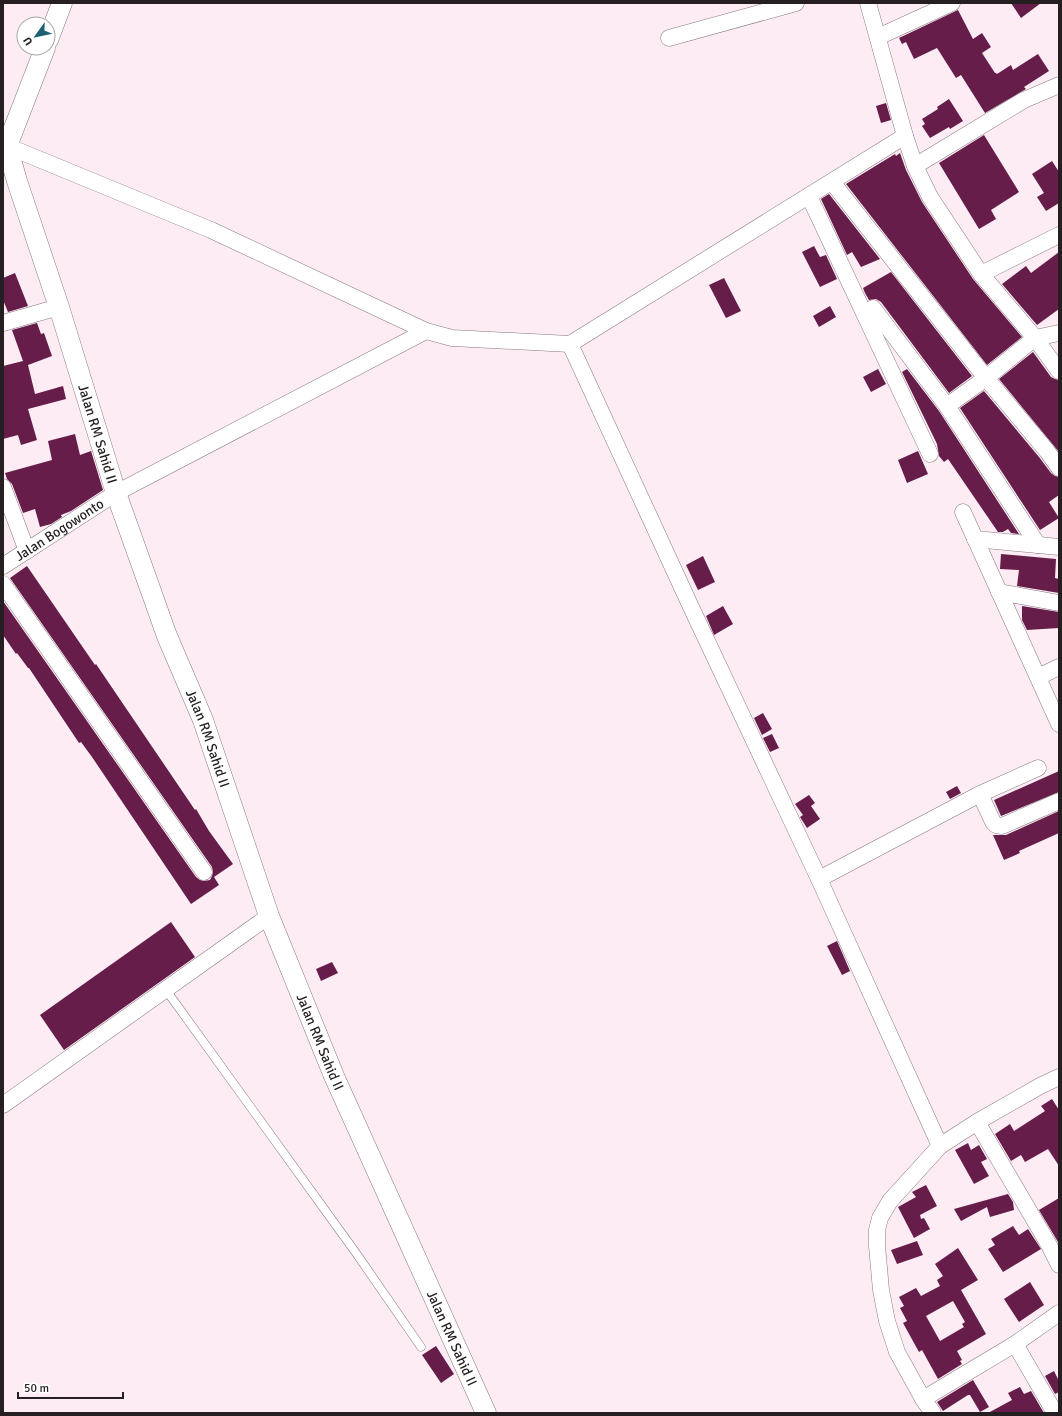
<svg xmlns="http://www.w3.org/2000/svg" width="1062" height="1416" font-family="Signika,sans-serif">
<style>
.building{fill:#661d4a;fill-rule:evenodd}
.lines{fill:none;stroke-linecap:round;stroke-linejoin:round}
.service-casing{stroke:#87787f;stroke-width:9}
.minor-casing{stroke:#87787f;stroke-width:17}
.tertiary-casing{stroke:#87787f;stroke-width:21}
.service{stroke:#fff;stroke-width:8}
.minor{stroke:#fff;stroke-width:16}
.tertiary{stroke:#fff;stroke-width:20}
.labels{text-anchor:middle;stroke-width:4;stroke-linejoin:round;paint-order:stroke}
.street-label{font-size:14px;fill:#251f22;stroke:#fff}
</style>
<rect width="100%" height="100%" fill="#fdecf4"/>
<path class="building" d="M1011 3H1041L1021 18Z
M958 10 973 39 982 33 991 47 982 53 995 73H996L997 74 1011 65 1013 70 1038 54 1049 71 1024 87 1026 89 985 113 961 75 956 78 937 48 914 59 906 42 902 44 899 38Z
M949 99 963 121 950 129 949 127 930 138 922 126 925 124 922 119 938 109 937 107Z
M886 103 891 120 881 123 876 106Z
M984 135 1019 192 991 210 996 219 979 229 939 163Z
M900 153 906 170 922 202 973 279 1022 337 987 365 846 184 895 154 896 156Z
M1052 161 1059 172V203L1046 211 1037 197 1044 193 1032 174Z
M829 194 880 259 861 267 852 252 847 255 821 199Z
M814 246 820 257 826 255 837 279 820 287 802 252Z
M1059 252V309L1037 325 1002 284 1026 266 1031 273Z
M891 272 972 376 949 393 881 302 876 299 869 300 865 293 863 288Z
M15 273 28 306 8 312 3 300V278Z
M724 278 741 311 726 318 709 285Z
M830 306 836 317 819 327 813 316Z
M37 323 41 334 44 333 52 356 28 365 35 394 63 386 66 399 28 409 37 440 21 445 18 435 3 439V366L23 361 12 330Z
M1033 352 1051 377 1055 379 1059 380V452L999 379Z
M878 369 886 384 871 392 863 377Z
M907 369 939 411 1019 534 1011 533 1008 529 1003 532H998L948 459 944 462 939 456 937 444 902 372Z
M984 391 1039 457 1051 473 1055 476 1059 477V495L1049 502 1059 518 1040 530 960 408Z
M75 434 80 455 91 451 103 490 71 511 61 515 62 517 51 524 40 527 35 509 23 513 12 484 7 479 5 473 52 460 48 441Z
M918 451 928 474 907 483 898 460Z
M1001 554 1056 559 1055 578 1059 579V593L1017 586 1019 570 1000 569Z
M703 556 715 582 698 590 686 565Z
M27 566 73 633 95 665 96 664 195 810 196 809 209 831 233 864 214 877 219 885 191 904 92 757 81 742 79 743 29 668H28L17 653 16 654 3 635V601L196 877 200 880 204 881 210 880 212 876 213 872 212 867 10 578Z
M723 606 733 624 714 635 706 616Z
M1022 606 1059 612V628L1027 630 1022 620Z
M763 713 772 729 762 735 754 718Z
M772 734 779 748 770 752 763 738Z
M1059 771V792L1001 816 994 800Z
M957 786 961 793 950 799 946 792Z
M809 795 815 803 811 806 820 819 807 828 800 817 803 815 795 804Z
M1059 811V833L1019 851 1020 853 1004 860 993 835H1006Z
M171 922 195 957 64 1050 40 1015Z
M837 941 850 971 842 975 827 946Z
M332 962 338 973 321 981 316 969Z
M1052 1099 1059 1110V1166L1048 1149 1025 1162 1021 1155 1011 1161 995 1134 1010 1124 1014 1131 1045 1111 1041 1106Z
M968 1143 971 1150 979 1145 987 1159 981 1162 989 1176 974 1184 955 1150Z
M926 1185 937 1206 920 1215 921 1219 924 1218 930 1229 914 1238 898 1207 916 1197 912 1192Z
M1008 1194 1013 1202 1014 1210 990 1217 987 1207 961 1221 954 1209Z
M1059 1198V1241L1058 1242 1039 1210Z
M1013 1226 1019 1235 1028 1229 1041 1249 1003 1272 988 1249 995 1245 991 1239Z
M917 1241 923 1255 897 1264 891 1250Z
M958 1248 978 1280 961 1290 986 1334 957 1351 962 1360 960 1361 962 1364 938 1379 922 1350 919 1352 903 1323 907 1321 900 1308 904 1306 899 1297 916 1288 921 1296 940 1286 937 1280 943 1276 935 1264ZM953 1301 965 1322 962 1324 964 1327 940 1341 926 1316Z
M1030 1282 1044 1305 1019 1322 1004 1299Z
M436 1346 454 1374 441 1383 422 1355Z
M1054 1371 1059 1381V1392L1055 1394 1045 1376Z
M973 1380 989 1407 980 1412 970 1395H968L943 1411 937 1402Z
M1020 1387 1024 1394 1031 1391 1044 1413H988L1012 1400 1008 1393Z"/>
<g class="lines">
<g class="service-casing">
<path id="service" d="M166 990 356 1253 421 1347"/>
</g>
<g class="minor-casing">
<g id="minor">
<path d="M868 3 905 136 915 166 930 197 981 274 1035 338 1059 371"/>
<path d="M878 37 952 3"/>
<path d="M669 38 796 3"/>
<path d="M7 146 211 230 426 331 452 338 570 344 905 136"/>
<path d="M915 166 1024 100 1059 85"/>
<path d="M832 182 986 378 1047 451 1059 468"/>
<path d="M809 196 930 454"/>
<path d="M981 274 1059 235"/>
<path d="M873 308 947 406 1038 545"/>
<path d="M3 323 59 307"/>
<path d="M570 344 691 607 819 879 940 1146"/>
<path d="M947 406 986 378 1035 338 1059 333"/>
<path d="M3 487 27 551"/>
<path d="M963 512 1059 724"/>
<path d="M975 539 1059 547"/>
<path id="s1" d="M3 566 116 493 426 331"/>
<path d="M3 584 204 872"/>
<path d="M999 592 1059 603"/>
<path d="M1038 677 1059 667"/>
<path d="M980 794 993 822 996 825 1002 826 1059 801"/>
<path d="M819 879 980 794 1038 768"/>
<path d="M3 1105 269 916"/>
<path d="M977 1122 1049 1245 1059 1265"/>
<path d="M1015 1344 1055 1413"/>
<path d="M923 1399 1015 1344 1059 1313"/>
<path d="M933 1413 923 1399 897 1352 887 1321 881 1290 877 1246V1230L880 1218 890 1201 940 1146 977 1122 1040 1086 1059 1077"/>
</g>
</g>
<g class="tertiary-casing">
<g id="tertiary">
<path d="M48 40 62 3"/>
<path id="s2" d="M45 48 7 146 17 181 59 307 116 493 167 636 203 720 269 916 334 1076 486 1413"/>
</g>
</g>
<use href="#service" class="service"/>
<use href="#minor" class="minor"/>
<use href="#tertiary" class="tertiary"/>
</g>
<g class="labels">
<g class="street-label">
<text dy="5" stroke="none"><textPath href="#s2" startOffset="407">Jalan RM Sahid II</textPath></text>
<text dy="5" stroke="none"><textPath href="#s1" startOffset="67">Jalan Bogowonto</textPath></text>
<text dy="5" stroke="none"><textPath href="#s2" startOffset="731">Jalan RM Sahid II</textPath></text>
<text dy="5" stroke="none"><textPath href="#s2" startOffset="1055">Jalan RM Sahid II</textPath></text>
<text dy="5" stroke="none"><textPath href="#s2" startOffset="1379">Jalan RM Sahid II</textPath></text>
</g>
</g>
<rect width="1062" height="1416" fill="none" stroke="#251f22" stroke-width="8"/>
<g transform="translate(36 36) rotate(237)"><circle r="19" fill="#ffffff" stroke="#a8a5a7"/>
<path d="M0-3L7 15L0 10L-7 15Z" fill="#1d5f73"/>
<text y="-6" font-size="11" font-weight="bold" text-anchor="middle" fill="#251f22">U</text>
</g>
<path d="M18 1392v6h105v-6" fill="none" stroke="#251f22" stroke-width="2"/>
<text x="24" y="1392" font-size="12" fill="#251f22" stroke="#ffffff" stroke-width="3" paint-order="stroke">50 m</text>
</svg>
